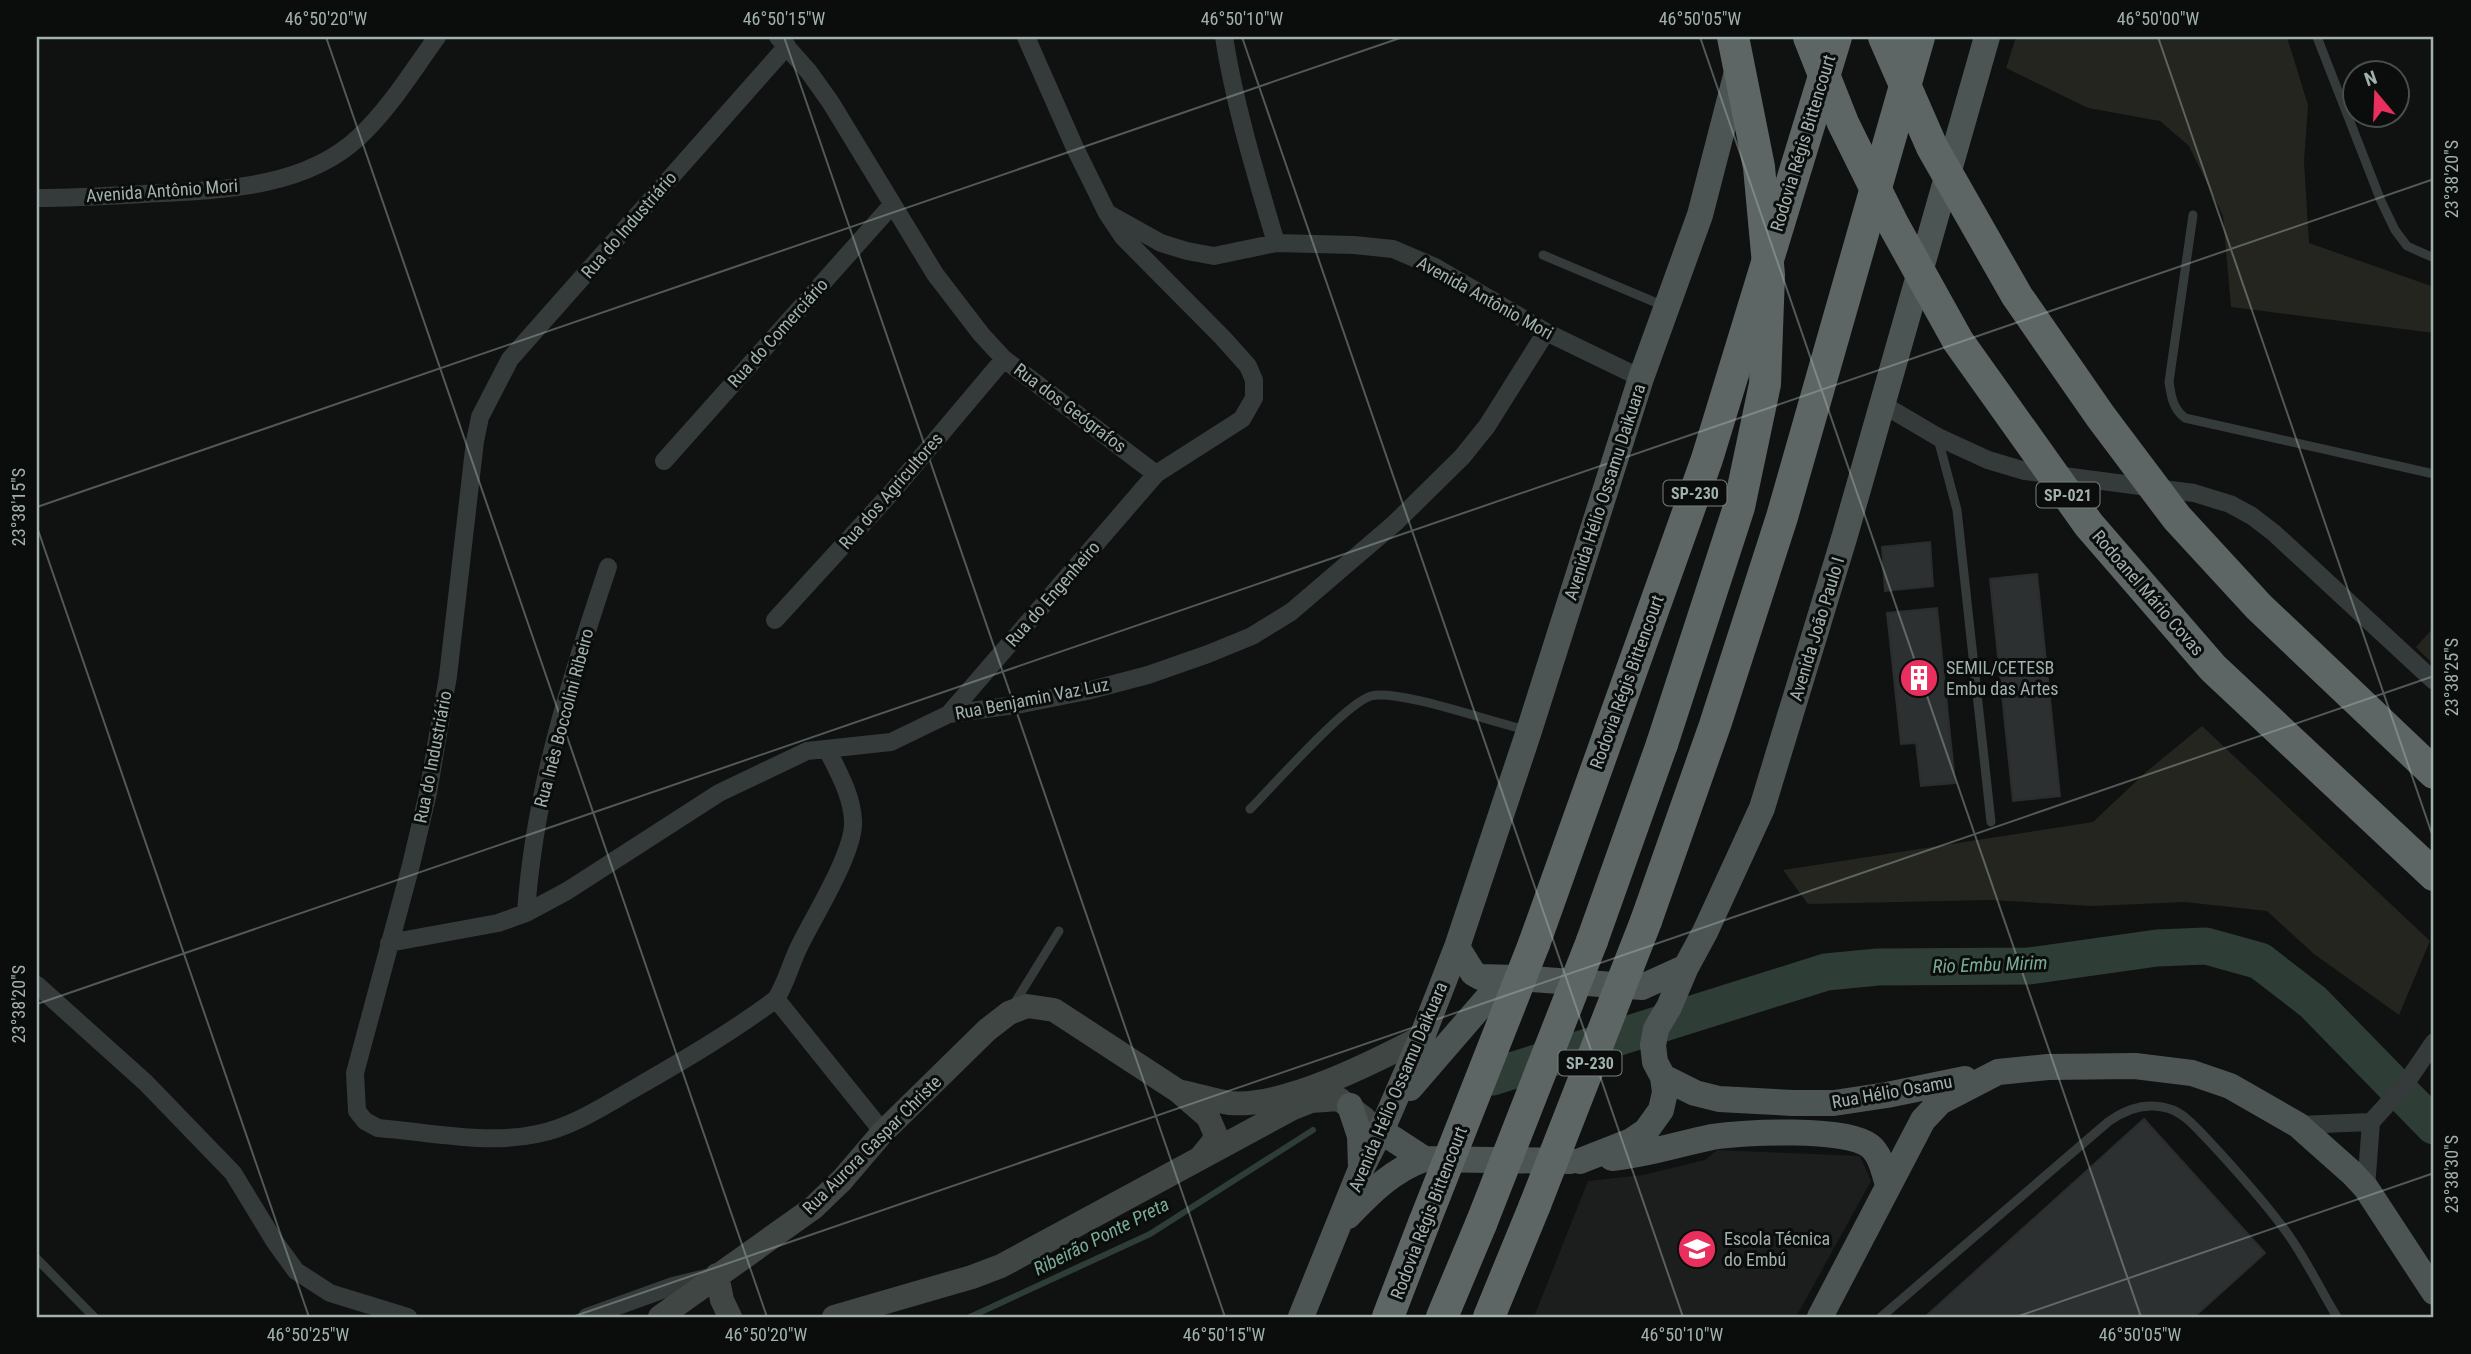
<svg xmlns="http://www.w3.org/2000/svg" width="2471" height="1354" font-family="'Roboto Condensed',sans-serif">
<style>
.built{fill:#1c1e1e}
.green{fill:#24251e}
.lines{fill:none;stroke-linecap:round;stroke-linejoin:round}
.stream{stroke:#2e3e36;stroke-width:6}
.river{stroke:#2e3e36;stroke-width:37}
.building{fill:#2d3030;stroke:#2a2c2d;stroke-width:2}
.service{stroke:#353b3a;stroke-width:9}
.minor{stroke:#353b3a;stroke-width:18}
.secondary{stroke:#3f4644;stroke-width:24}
.primary{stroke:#4d5554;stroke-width:26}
.motorway{stroke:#5d6665;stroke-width:32}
.motorway-bridge{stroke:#5d6665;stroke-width:32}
.ticks{fill:none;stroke:#a1b1ae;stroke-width:2;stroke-opacity:0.45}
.labels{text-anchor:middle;stroke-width:6;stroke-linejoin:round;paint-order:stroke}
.shield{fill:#0b0c0c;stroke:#74807d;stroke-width:2}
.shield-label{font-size:16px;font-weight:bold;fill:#a1b1ae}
.street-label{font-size:18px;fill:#a1b1ae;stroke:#0b0c0c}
.poi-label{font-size:18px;fill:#a1b1ae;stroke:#0b0c0c;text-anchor:start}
.water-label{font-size:19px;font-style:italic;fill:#79ac95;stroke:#0b0c0c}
.neatline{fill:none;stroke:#a1b1ae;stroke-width:2.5}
.ticks-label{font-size:18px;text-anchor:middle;fill:#a1b1ae}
</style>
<rect width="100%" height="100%" fill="#101111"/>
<path class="built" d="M1717 1150 1860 1156 1871 1181 1796 1317H1534L1588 1181 1643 1175 1705 1160Z"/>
<path class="green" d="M2016 37H2287L2308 105 2304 161 2309 243 2434 287V333L2231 307 2223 216 2189 146 2160 121 2088 108 2006 68Z
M2434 627V665L2416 647Z
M2202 726 2430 941 2399 1015 2314 954 2267 911 2185 902 2093 906 1990 900 1808 904 1783 870 2093 822 2146 772Z"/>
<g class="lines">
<path class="stream" d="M970 1317 1150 1234 1313 1130"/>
<path class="river" d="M1492 1077 1826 972 1878 967 2029 966 2157 948 2206 946 2260 961 2313 1002 2434 1126"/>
</g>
<path class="building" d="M1930 542 1933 586 1885 591 1882 547Z
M2037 574 2060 796 2013 801 1990 579Z
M1937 608 1955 783 1921 786 1916 743 1901 744 1887 613Z
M2144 1119 2265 1253 2194 1317H1925Z"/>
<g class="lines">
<path class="service" d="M2317 37 2381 201 2395 230 2407 246 2434 258
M2193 215 2169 382C2171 396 2173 409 2185 418L2434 474
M1543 255 1664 306
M1938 439 1957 510 1991 822
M1250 809C1273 786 1346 703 1371 696 1400 689 1493 723 1527 730
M1014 1004 1059 931
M37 1259 94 1317
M1881 1317 2108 1122C2127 1108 2149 1101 2173 1110 2187 1116 2198 1130 2209 1141 2235 1169 2262 1199 2285 1230 2305 1257 2320 1289 2337 1317"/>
<path class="minor" d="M778 37 809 72 831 103 935 274 981 334 1004 359 1156 474 1242 419 1254 398V380L1248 366 1223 338 1123 237 1107 213 1075 148 1026 37
M1224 37C1235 107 1256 175 1276 243
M37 198C72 198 108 196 143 194 215 190 303 190 359 137 390 108 413 70 437 37
M1109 214 1161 243 1187 251 1214 256 1276 243 1354 245 1393 249 1435 267 1546 332 1641 378
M1882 404 1938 437 1988 460 2025 471 2194 493 2230 504 2252 516 2274 533 2434 681
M664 461 892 205
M775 620 891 493 1004 359
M949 714 1156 474
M827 749C838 772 852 795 853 821 855 852 812 919 798 949 790 966 786 983 776 999L883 1132
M526 913C534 793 570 680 608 567
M389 943 498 923 526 913 567 891 719 793 807 751 891 742 949 714 1022 704 1087 691 1148 675 1208 654 1252 636 1291 612 1395 523 1462 457 1487 426 1546 332
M37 985 146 1083 233 1173 275 1242 296 1271 330 1293 408 1317
M776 999C732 1032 684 1060 637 1087 605 1105 573 1127 537 1134 486 1145 429 1132 378 1128L365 1121 357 1111 355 1073 411 865 428 793 448 676 475 441 480 417 510 359 787 46
M2298 1125 2371 1122 2404 1086 2434 1042
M2366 1188 2371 1122
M587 1317 673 1286 710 1277"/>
<path class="secondary" d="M1182 1092C1198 1095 1214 1101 1230 1103 1284 1108 1374 1062 1422 1037
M717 1275 722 1300 730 1317
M660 1317 813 1208 842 1180 883 1132 987 1030 1009 1013 1027 1006 1054 1010 1178 1091 1208 1117 1215 1133 1214 1141 1201 1157
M834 1317 972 1277 1001 1266 1293 1108 1311 1101 1339 1099 1365 1119"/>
<path class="primary" d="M1457 947 1473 973 1480 977 1516 978 1642 987 1686 967
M1663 1077 1695 1093 1719 1099 1793 1103H1834L1887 1095 1965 1079
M1410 1088 1492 993
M1350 1106 1360 1136 1361 1167
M1381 1131 1424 1159 1570 1161
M1612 1158C1646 1155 1678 1144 1712 1137 1743 1132 1847 1127 1870 1146 1881 1155 1884 1172 1888 1185
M1580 1161 1631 1141 1646 1131 1661 1110 1665 1092 1663 1077 1655 1062 1653 1045 1656 1029 1669 1007 1686 967 1705 932 1762 808 1845 535 1987 37
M1348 1216C1371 1192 1393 1170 1424 1159
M1301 1317 1361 1169 1386 1120 1422 1037 1457 947 1529 731 1641 378 1700 215 1738 68
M1820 1317 1923 1120 1940 1102 1998 1072 2048 1067 2135 1066 2192 1073 2230 1086 2298 1125 2352 1173 2366 1188 2434 1292"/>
<path class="motorway" d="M1646 921 1715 725 1782 517 1919 37
M1592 941 1662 744
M1534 944 1707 459 1836 37
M1388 1317 1424 1223
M1442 1317 1481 1224
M1489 1317 1535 1205"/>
<path class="motorway-bridge" d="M1809 37 1843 123 1893 224 1958 341 2089 525 2213 668 2434 875
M1884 37 1932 147 2017 296 2101 417 2177 518 2259 607 2434 773
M1662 744 1739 507 1765 384 1769 275 1759 167 1733 37
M1535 1205 1646 921
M1424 1223 1534 944
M1481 1224 1592 941"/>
</g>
<path class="ticks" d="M326 37 767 1317M784 37 1225 1317M1242 37 1683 1317M1700 37 2141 1317M2158 37 2434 840M37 507 1403 37M37 527 309 1317M37 1004 2434 179M572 1317 2434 676M2016 1317 2434 1173"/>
<defs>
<g id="building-disc" transform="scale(2.0125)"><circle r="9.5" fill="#e92f5e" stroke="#0b0c0c"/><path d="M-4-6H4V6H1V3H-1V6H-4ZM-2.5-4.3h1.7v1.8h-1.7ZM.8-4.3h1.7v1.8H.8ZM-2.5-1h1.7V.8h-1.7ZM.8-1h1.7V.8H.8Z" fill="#fff"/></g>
<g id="university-disc" transform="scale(2.0125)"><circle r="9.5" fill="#e92f5e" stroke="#0b0c0c"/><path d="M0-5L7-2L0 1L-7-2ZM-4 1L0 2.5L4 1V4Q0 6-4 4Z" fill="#fff"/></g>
</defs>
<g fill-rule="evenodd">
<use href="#building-disc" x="1919" y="678"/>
<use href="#university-disc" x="1697" y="1249"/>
</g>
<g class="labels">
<g class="shield">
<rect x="1663.5" y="480.5" width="63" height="25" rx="5"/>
<rect x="2036.5" y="482.5" width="63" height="25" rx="5"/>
<rect x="1558.5" y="1050.5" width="63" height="25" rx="5"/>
</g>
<g class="shield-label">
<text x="1695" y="499">SP-230</text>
<text x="2068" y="501">SP-021</text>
<text x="1590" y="1069">SP-230</text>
</g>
<g class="street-label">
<text transform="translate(1803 143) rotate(-73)" y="6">Rodovia Régis Bittencourt</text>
<text transform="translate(162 191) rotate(-4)" y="6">Avenida Antônio Mori</text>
<text transform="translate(629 225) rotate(-49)" y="6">Rua do Industriário</text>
<text transform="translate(1485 298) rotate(29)" y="6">Avenida Antônio Mori</text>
<text transform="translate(778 333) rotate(-48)" y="6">Rua do Comerciário</text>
<text transform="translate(1070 408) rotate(37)" y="6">Rua dos Geógrafos</text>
<text transform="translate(891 491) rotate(-49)" y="6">Rua dos Agricultores</text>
<text transform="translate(1605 492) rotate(-72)" y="6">Avenida Hélio Ossamu Daikuara</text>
<text transform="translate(2148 593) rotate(49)" y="6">Rodoanel Mário Covas</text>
<text transform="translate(1053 594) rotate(-49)" y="6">Rua do Engenheiro</text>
<text transform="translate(1817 629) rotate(-73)" y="6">Avenida João Paulo I</text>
<text transform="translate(1627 682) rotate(-70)" y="6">Rodovia Régis Bittencourt</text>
<text transform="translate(1032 699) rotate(-11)" y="6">Rua Benjamin Vaz Luz</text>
<text transform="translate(564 718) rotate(-75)" y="6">Rua Inês Boccolini Ribeiro</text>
<text transform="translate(433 757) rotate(-79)" y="6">Rua do Industriário</text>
<text transform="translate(1398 1087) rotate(-67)" y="6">Avenida Hélio Ossamu Daikuara</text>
<text transform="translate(1892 1092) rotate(-10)" y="6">Rua Hélio Osamu</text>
<text transform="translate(872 1145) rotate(-45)" y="6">Rua Aurora Gaspar Christe</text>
<text transform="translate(1429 1213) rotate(-69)" y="6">Rodovia Régis Bittencourt</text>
</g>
<g class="poi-label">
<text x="1946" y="674">SEMIL/CETESB<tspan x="1946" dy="21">Embu das Artes</tspan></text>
<text x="1724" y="1245">Escola Técnica<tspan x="1724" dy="21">do Embú</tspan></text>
</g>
<g class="water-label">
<text transform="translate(1990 964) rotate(-2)" y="7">Rio Embu Mirim</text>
<text transform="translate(1101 1236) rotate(-27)" y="7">Ribeirão Ponte Preta</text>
</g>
</g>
<rect width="2471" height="1354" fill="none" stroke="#0b0c0c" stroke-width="77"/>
<g transform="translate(2376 94) rotate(341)"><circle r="33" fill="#0b0c0c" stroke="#474e4d" stroke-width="2"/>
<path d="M0-5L12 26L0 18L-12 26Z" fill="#e92f5e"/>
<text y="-10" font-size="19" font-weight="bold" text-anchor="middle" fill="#a1b1ae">N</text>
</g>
<rect x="38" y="38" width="2394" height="1278" class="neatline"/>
<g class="ticks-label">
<text x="326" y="25">46°50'20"W</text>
<text x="784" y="25">46°50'15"W</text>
<text x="1242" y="25">46°50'10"W</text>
<text x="1700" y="25">46°50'05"W</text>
<text x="2158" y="25">46°50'00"W</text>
<text transform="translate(2452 179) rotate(-90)" y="6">23°38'20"S</text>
<text transform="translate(19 507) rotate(-90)" y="6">23°38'15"S</text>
<text transform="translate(2452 677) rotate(-90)" y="6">23°38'25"S</text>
<text transform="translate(19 1004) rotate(-90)" y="6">23°38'20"S</text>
<text transform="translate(2452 1174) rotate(-90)" y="6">23°38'30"S</text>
<text x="308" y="1341">46°50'25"W</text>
<text x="766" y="1341">46°50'20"W</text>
<text x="1224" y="1341">46°50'15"W</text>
<text x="1682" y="1341">46°50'10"W</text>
<text x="2140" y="1341">46°50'05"W</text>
</g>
</svg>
